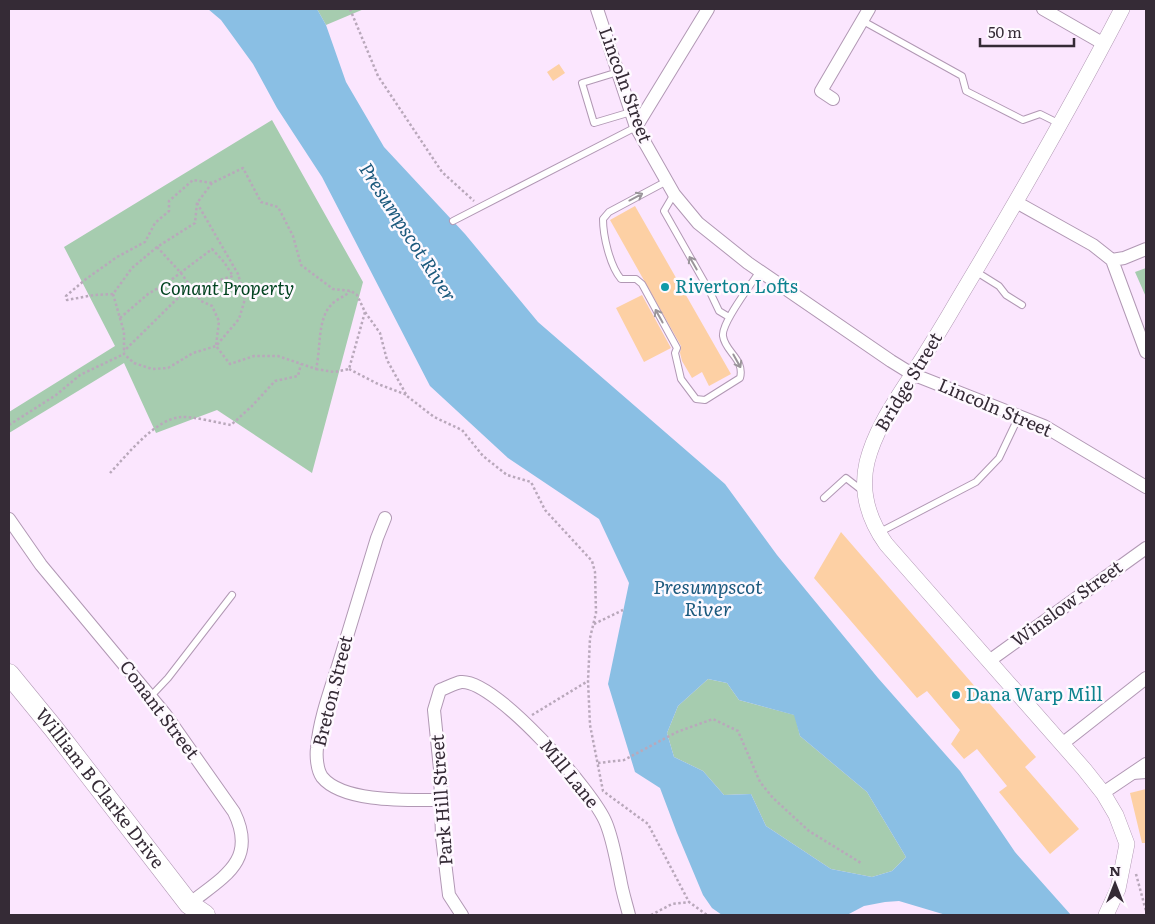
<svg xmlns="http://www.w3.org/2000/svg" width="1155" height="924" font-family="Literata,serif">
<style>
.green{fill:#a6ccaf}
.water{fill:#8abfe4;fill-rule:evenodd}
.building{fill:#fdd0a4}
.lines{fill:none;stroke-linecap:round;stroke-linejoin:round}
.service-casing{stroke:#b198b4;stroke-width:8}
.minor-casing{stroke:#b198b4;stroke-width:14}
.tertiary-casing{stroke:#b198b4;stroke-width:16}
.trunk-casing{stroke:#b198b4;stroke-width:21}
.path{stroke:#b9a8bb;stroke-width:2.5;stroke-dasharray:2.5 2.5;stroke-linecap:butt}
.service{stroke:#fff;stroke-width:6}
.minor{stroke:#fff;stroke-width:12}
.tertiary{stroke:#fff;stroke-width:15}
.trunk{stroke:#fff;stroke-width:20}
.oneway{stroke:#9a959a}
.culture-dot{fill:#0f9aa8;stroke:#fef9ff;stroke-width:2}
.labels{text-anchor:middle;stroke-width:5;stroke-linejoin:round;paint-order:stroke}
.street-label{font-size:18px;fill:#352b36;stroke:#fef9ff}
.culture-label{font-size:18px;fill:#0d838f;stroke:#fef9ff;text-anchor:start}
.park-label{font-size:18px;font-style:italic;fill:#024320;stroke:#fef9ff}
.water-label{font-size:19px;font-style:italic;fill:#1b597d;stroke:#fef9ff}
</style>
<rect width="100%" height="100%" fill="#fbe6fe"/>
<path class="green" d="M317 9H364L326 25Z
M272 120 363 282 312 473 217 410 156 433 124 363 9 433V412L115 346 64 247Z
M1146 268V297L1135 272Z
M708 679 727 683 739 700 795 715 800 736 867 792 906 857 892 871 872 877 831 869 766 826 751 794 724 795 703 771 674 757 667 733 678 706Z"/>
<path class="water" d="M208 9H317L326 25 346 82 384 147 465 234 538 322 725 484 777 555 878 678 960 771 1015 852 1071 915H946L899 901 885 902 864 906 847 915H722L712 908 703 895 677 833 660 788 635 772 608 684 629 583 599 519 508 458 430 386 322 177 277 108 253 64 221 20ZM708 679 727 683 739 700 794 715 800 736 867 792 906 857 892 871 872 877 831 869 766 826 751 794 724 795 703 771 674 757 667 733 678 706Z"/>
<path class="building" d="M559 64 565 73 553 81 547 72Z
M635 206 731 374 709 386 702 372 692 378 682 361 680 353 681 346 610 220Z
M642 295 671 348 644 362 616 308Z
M841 532 1036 757 1025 767 1079 829 1050 854 999 792 1007 786 977 749 964 759 951 744 960 730 927 691 917 698 814 578Z
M1146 789V843H1142L1130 793Z"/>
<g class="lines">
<g class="service-casing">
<path id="service" d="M863 21 962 76 966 91 1023 120 1040 114 1060 124
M618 72 582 83 594 123 631 112
M667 181 609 212 603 219C603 236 610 266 621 279H636L642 284 677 348 675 353 681 379 696 399 705 400 740 378C745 359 725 352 723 336 721 323 752 283 760 271
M674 194 664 211 710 292 719 311 729 317
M453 221 636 127
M975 271 999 286 1006 295 1022 305
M824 498 846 478 864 492
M880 532 976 482 999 458 1019 416
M151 696 168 678 232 595
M1133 776 1146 775"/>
</g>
<g class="minor-casing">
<path id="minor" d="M597 9 636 127 674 194 698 223 748 263 891 361 912 374 1044 426 1146 487
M1043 9 1104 44
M833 99 821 91 869 9
M636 127 708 9
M1016 202 1093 245 1112 260 1146 352
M1112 260 1124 258 1146 249
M385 518 377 538C364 581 351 623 338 666 330 691 319 721 317 748 316 756 317 770 322 777 343 803 410 800 440 800
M9 519 41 565 165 714 234 812C258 861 223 877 189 904
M989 661 1146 548
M1062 744 1146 678
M1103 793 1146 764
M462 915 449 895 442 837 440 769 434 710 440 690C446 688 455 683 461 682 495 679 594 792 606 823 613 840 616 860 620 878 622 891 626 903 629 915"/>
</g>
<g class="tertiary-casing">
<path id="tertiary" d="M1106 915 1118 889 1127 844 1116 815 1103 793 1084 769 886 544C869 520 860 492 867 462 875 430 894 403 912 375 928 350 944 324 959 298 1016 203 1071 107 1122 9"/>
</g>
<g class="trunk-casing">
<g id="trunk">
<path id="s1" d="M9 674 54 729 189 904 205 915"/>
</g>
</g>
<path class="path" d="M350 9 378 76 442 172 474 201
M197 203 238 274 245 299 239 319 216 346 193 353 168 368 152 369 134 363 124 354V332L113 294 132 268 157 247 195 223 197 203 212 183 243 168 261 202 278 207 293 236 301 265 333 289 351 291 357 295 365 312 380 333 387 360 407 396 434 417 462 430 483 456 507 475 531 482 545 510 592 561 595 572 596 613 590 638 588 681 590 725 603 791 648 824 689 902 707 915
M157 247 181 273 201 301 212 306 219 321 216 346 230 364 254 356H278L316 369C321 349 317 320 331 305 336 299 345 297 350 291
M113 294 94 295 67 300 66 296 86 279 117 257 145 242 155 223 169 211V201L193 180 212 183
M120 318 148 294 167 283 212 249 224 262 233 276 186 290 124 351
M316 369 334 372 349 369 365 312
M349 369 378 384 407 395
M9 425 56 395 80 375 124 354
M110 473C127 455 155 419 181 417 192 416 219 423 231 425L252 406 275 381 298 376 301 364
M594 624 623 610
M532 715 588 681
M598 763 624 760 677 732 713 719 738 731 760 782 773 798 809 831 861 863
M1136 874 1146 911
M651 915 672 904 689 902"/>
<use href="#service" class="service"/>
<use href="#minor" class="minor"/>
<use href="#tertiary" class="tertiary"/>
<use href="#trunk" class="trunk"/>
</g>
<defs><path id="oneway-shaft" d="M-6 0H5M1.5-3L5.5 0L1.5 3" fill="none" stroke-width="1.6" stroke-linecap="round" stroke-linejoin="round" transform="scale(1.25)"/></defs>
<g class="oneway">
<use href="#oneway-shaft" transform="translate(636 197) rotate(-28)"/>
<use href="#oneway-shaft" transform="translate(693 263) rotate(-120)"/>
<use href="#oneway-shaft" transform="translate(659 316) rotate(-119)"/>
<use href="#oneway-shaft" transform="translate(737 361) rotate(61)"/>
</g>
<g class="culture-dot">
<circle cx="665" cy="287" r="5"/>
<circle cx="956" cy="695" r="5"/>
</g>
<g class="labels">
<g class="street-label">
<text transform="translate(625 85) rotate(70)" y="6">Lincoln Street</text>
<text transform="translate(909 382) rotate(-59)" y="6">Bridge Street</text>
<text transform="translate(995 408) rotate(23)" y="6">Lincoln Street</text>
<text transform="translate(1067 604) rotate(-36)" y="6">Winslow Street</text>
<text transform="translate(333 691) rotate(-76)" y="6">Breton Street</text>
<text transform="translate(159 710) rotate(53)" y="6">Conant Street</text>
<text transform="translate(569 774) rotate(51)" y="6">Mill Lane</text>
<text dy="6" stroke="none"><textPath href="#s1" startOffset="146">William B Clarke Drive</textPath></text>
<text transform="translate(442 800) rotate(-94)" y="6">Park Hill Street</text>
</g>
<g class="culture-label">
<text x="675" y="293">Riverton Lofts</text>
<text x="966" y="701">Dana Warp Mill</text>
</g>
<g class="park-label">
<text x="227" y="295">Conant Property</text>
</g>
<g class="water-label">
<text transform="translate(408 232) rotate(57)" y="7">Presumpscot River</text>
<text x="708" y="594">Presumpscot<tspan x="708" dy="22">River</tspan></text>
</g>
</g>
<rect width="1155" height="924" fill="none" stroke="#352b36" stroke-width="20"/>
<g transform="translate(1115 884)" stroke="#fef9ff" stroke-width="4" paint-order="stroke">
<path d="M0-4L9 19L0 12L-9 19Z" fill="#352b36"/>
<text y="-8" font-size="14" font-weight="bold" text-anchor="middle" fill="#352b36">N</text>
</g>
<path d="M980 38v8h94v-8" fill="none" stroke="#352b36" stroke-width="2.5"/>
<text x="988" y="38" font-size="15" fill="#352b36" stroke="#fef9ff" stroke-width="4" paint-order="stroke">50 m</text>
</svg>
